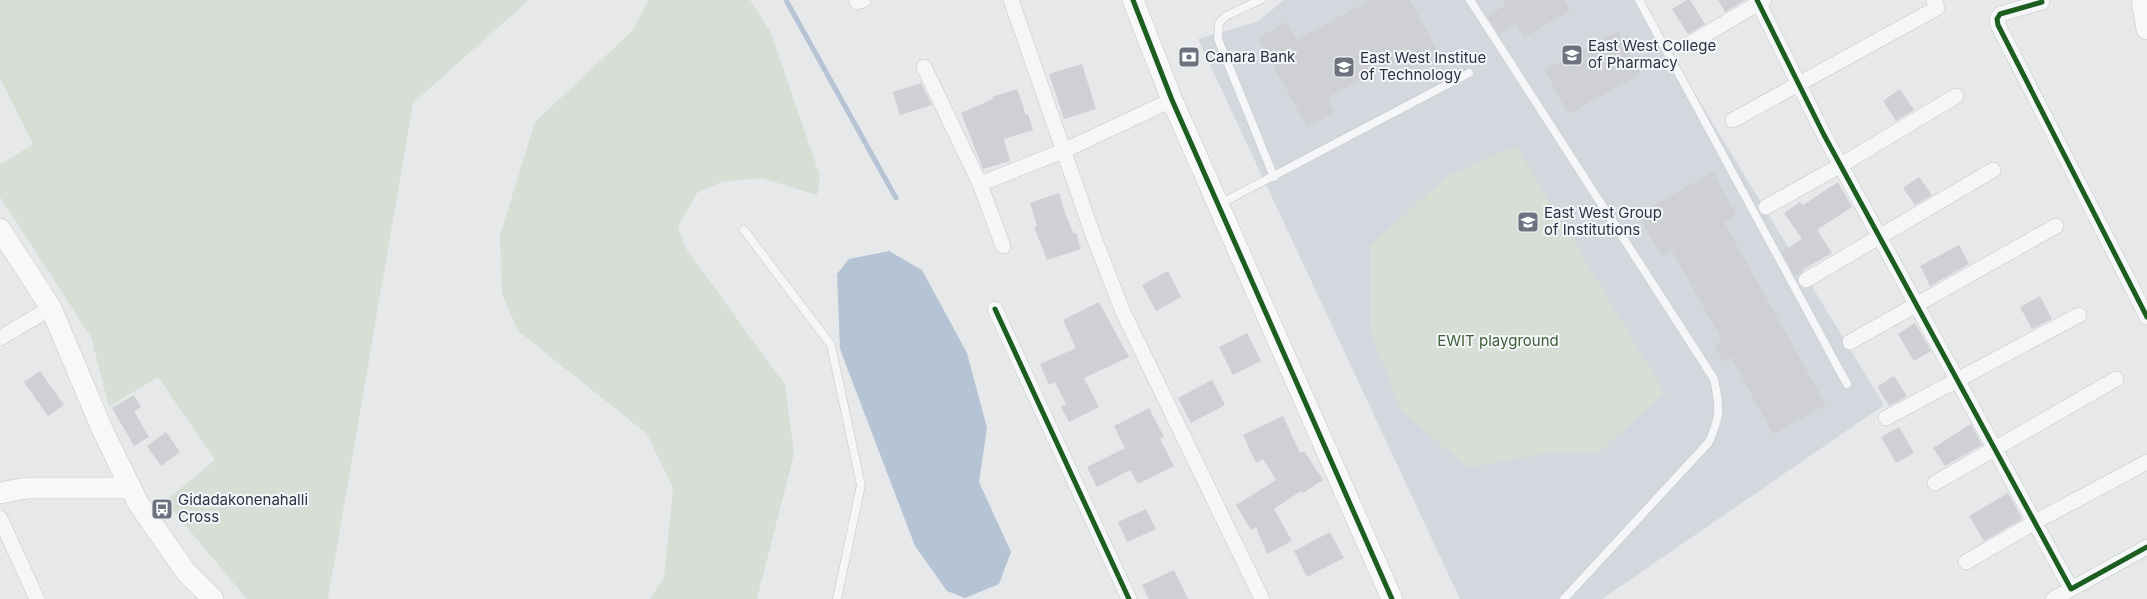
<svg xmlns="http://www.w3.org/2000/svg" width="2147" height="599" font-family="Inter,sans-serif">
<style>
.built{fill:#d4d7dd}
.green{fill:#d6ded6}
.water{fill:#b4c4d5}
.lines{fill:none;stroke-linecap:round;stroke-linejoin:round}
.stream{stroke:#b4c4d5;stroke-width:5}
.building{fill:#ced0d3}
.lane-casing{stroke:#c4c6c8;stroke-width:9}
.street-casing{stroke:#c4c6c8;stroke-width:16}
.secondary-casing{stroke:#c4c6c8;stroke-width:22}
.lane{stroke:#f5f6f7;stroke-width:8}
.street{stroke:#f5f6f7;stroke-width:15}
.secondary{stroke:#f8f8f8;stroke-width:21}
.cycleway-casing{stroke:#f4f6f9;stroke-width:8}
.cycleway{stroke:#1b5e20;stroke-width:5}
.labels{text-anchor:middle;stroke-width:4;stroke-linejoin:round;paint-order:stroke}
.poi-label{font-size:15px;fill:#2b3445;stroke:#f4f6f9;text-anchor:start}
.park-label{font-size:15px;fill:#3f6138;stroke:#f4f6f9}
</style>
<rect width="100%" height="100%" fill="#e6e8ea"/>
<path class="built" d="M1284 0H1638L1884 405 1602 599H1460L1198 39 1257 22Z"/>
<path class="green" d="M0 0H529L413 103 328 599H247L165 501 215 460 158 377 109 407 91 337 0 197V165L33 144 0 78Z
M649 0H750L771 33 820 176 817 195 761 178 721 182 697 193 678 227 685 247 785 385 794 454 757 599H650L664 577 673 488 647 434 518 331 502 294 500 235 535 122 632 31Z
M1516 146 1665 393 1599 452 1541 454 1468 468 1401 410 1370 330V246L1446 177Z"/>
<path class="water" d="M889 251 922 270 967 353 987 428 979 482 1011 552 999 584 965 598 947 591 915 546 840 349 837 274 849 259Z"/>
<g class="lines">
<path class="stream" d="M786 0 896 198"/>
</g>
<path class="building" d="M1370 0H1410L1440 55 1409 72 1401 58 1327 98 1335 112 1307 127 1258 38 1287 22 1297 40Z
M1503 0H1564L1570 11 1524 37 1516 24 1499 34 1487 16 1506 5Z
M1687 0H1690L1705 24 1688 34 1672 9Z
M1718 0H1745L1725 12Z
M1618 31 1641 74 1568 114 1545 70Z
M1082 64 1096 109 1064 119 1049 74Z
M921 83 932 105 900 115 893 92Z
M1017 89 1026 115 1028 114 1033 130 1004 139 1010 161 983 169 961 113 993 99 992 97Z
M1900 89 1914 110 1896 121 1883 101Z
M1713 172 1736 215 1724 222 1826 405 1773 434 1731 357 1723 362 1714 345 1722 340 1672 251 1662 257 1638 214Z
M1919 177 1932 195 1915 205 1903 188Z
M1838 182 1852 207 1817 230 1832 253 1794 275 1782 252 1802 239 1784 213 1800 202 1803 205Z
M1059 193 1066 216 1074 234 1076 233 1081 249 1047 260 1034 227 1037 226 1030 203Z
M1959 245 1969 264 1930 286 1920 266Z
M1168 271 1181 297 1156 311 1142 285Z
M2040 296 2052 319 2032 329 2020 307Z
M1099 302 1129 357 1084 378 1099 407 1069 422 1061 407 1066 404 1055 382 1049 385 1040 364 1076 348 1063 320Z
M1915 323 1931 351 1914 361 1898 334Z
M1247 333 1261 361 1233 375 1219 347Z
M40 371 64 405 48 416 24 382Z
M1894 376 1907 396 1889 406 1877 387Z
M1212 380 1225 405 1191 423 1178 398Z
M134 395 141 407 134 411 149 437 134 446 112 408Z
M1149 408 1164 437 1160 439 1174 466 1138 484 1130 470 1097 487 1087 467 1125 448 1114 426Z
M1283 416 1300 453 1304 451 1323 480 1303 493 1301 491 1274 509 1292 541 1267 554 1256 527 1251 530 1236 505 1276 480 1263 459 1256 463 1243 435Z
M1971 424 1982 445 1945 466 1933 448Z
M1899 427 1914 453 1896 463 1881 437Z
M166 432 180 452 161 466 147 446Z
M2008 493 2022 519 1984 541 1969 516Z
M1146 509 1156 529 1127 542 1118 522Z
M1330 532 1344 558 1307 577 1294 551Z
M1174 570 1188 599H1149L1142 585Z"/>
<g class="lines">
<g class="lane-casing">
<path id="lane" d="M1260 0 1226 16 1219 23 1218 39 1274 177
M1470 0 1714 379C1720 407 1721 415 1709 442L1564 599
M1639 0 1847 384
M1218 205 1469 73
M744 230 831 345 861 485 837 599"/>
</g>
<g class="street-casing">
<path id="street" d="M1011 0 1093 235 1123 312 1262 599
M1757 0 1824 135 2071 589 2147 547
M857 2 863 0
M2042 2 2000 14 1997 19 1998 25 2147 317
M1689 44 1764 0
M924 67 980 184 1003 246
M1733 120 1937 8 1934 0
M980 184 1063 151 1172 100
M1766 207 1841 165 1956 96
M1806 280 1993 170
M995 309 1129 599
M0 338 51 308
M1850 342 2056 226
M1886 418 2079 315
M1935 483 2116 379
M0 518 37 599
M1966 562 2035 522 2147 462
M2053 599 2071 589"/>
</g>
<g class="secondary-casing">
<path id="secondary" d="M1133 0 1172 100 1392 599
M2142 0 2147 29
M0 229 51 308 102 429 138 503 186 572 213 599
M0 493 27 488H131"/>
</g>
<use href="#lane" class="lane"/>
<use href="#street" class="street"/>
<use href="#secondary" class="secondary"/>
<g class="cycleway-casing">
<path id="cycleway" d="M1133 0 1172 100 1392 599
M1757 0 1824 135 2071 589 2147 547
M2042 2 2000 14 1997 19 1998 25 2147 317
M995 309 1129 599"/>
</g>
<use href="#cycleway" class="cycleway"/>
</g>
<defs>
<g id="university-square" transform="scale(1.125)"><rect x="-9" y="-9" width="18" height="18" rx="4" fill="#6c737f" stroke="#f4f6f9"/><path d="M0-5L7-2L0 1L-7-2ZM-4 1L0 2.5L4 1V4Q0 6-4 4Z" fill="#fff"/></g>
<g id="bank-square" transform="scale(1.125)"><rect x="-9" y="-9" width="18" height="18" rx="4" fill="#6c737f" stroke="#f4f6f9"/><path d="M-6-4H6V4H-6ZM0-2.3a2.3 2.3 0 1 0 0 4.6a2.3 2.3 0 1 0 0-4.6Z" fill="#fff"/></g>
<g id="school-square" transform="scale(1.125)"><rect x="-9" y="-9" width="18" height="18" rx="4" fill="#6c737f" stroke="#f4f6f9"/><path d="M0-5L7-2L0 1L-7-2ZM-4 1L0 2.5L4 1V4Q0 6-4 4Z" fill="#fff"/></g>
<g id="bus-square" transform="scale(1.125)"><rect x="-9" y="-9" width="18" height="18" rx="4" fill="#6c737f" stroke="#f4f6f9"/><path d="M-5-6H5V4H4V6H2V4H-2V6H-4V4H-5ZM-3.5-4V0h7V-4ZM-3.5 1.2v1.5H-2V1.2ZM2 1.2v1.5H3.5V1.2Z" fill="#fff"/></g>
</defs>
<g fill-rule="evenodd">
<use href="#university-square" x="1572" y="55"/>
<use href="#bank-square" x="1189" y="57"/>
<use href="#school-square" x="1344" y="67"/>
<use href="#university-square" x="1528" y="222"/>
<use href="#bus-square" x="162" y="509"/>
</g>
<g class="labels">
<g class="poi-label">
<text x="1588" y="51">East West College<tspan x="1588" dy="17">of Pharmacy</tspan></text>
<text x="1205" y="62">Canara Bank</text>
<text x="1360" y="63">East West Institue<tspan x="1360" dy="17">of Technology</tspan></text>
<text x="1544" y="218">East West Group<tspan x="1544" dy="17">of Institutions</tspan></text>
<text x="178" y="505">Gidadakonenahalli<tspan x="178" dy="17">Cross</tspan></text>
</g>
<g class="park-label">
<text x="1498" y="346">EWIT playground</text>
</g>
</g>
</svg>
